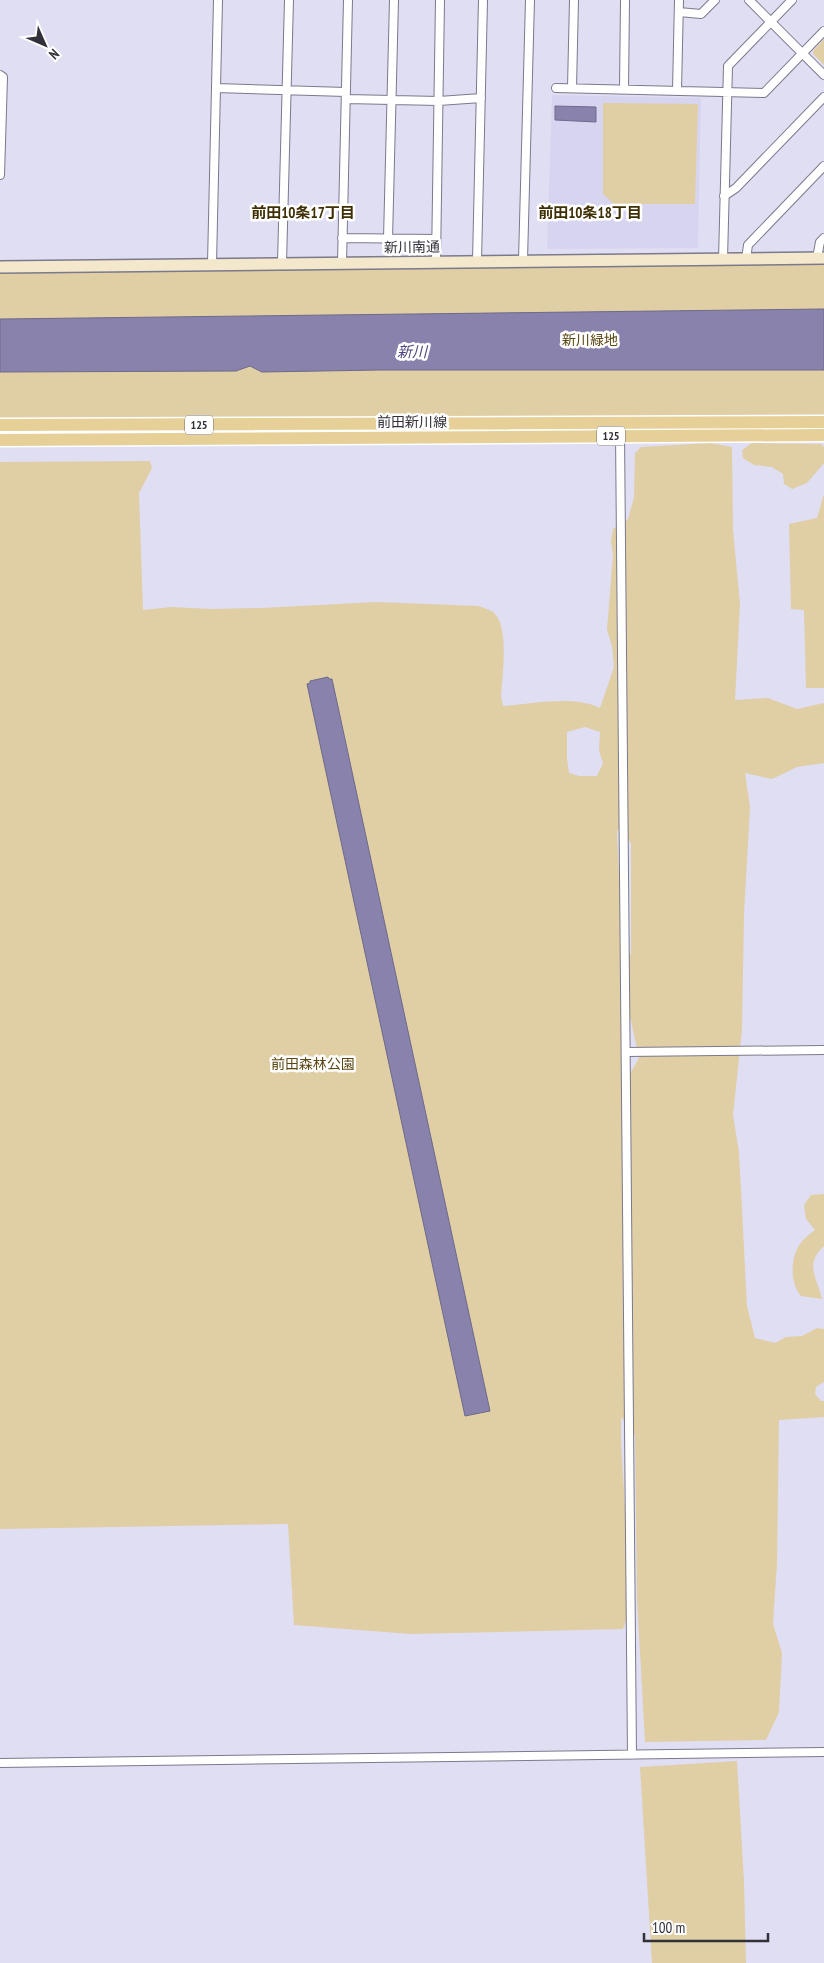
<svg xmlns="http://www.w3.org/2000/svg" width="824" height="1963" font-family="'PT Sans Narrow','Noto Sans JP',sans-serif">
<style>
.built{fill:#d7d4f0}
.green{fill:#e0cea4;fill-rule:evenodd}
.water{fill:#8882ac;stroke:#6e6a8a}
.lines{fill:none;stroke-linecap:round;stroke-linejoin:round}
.street-casing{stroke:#7b798c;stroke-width:10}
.secondary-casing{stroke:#7b798c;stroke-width:14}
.primary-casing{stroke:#fff;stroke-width:15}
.street{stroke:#fff;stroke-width:8}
.secondary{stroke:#f3e8cb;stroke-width:11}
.primary{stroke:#e7d097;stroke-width:12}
.labels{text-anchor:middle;stroke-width:5;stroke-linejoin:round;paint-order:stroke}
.shield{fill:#fff;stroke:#706f75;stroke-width:1}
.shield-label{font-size:12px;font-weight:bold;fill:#32313a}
.street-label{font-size:14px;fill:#32313a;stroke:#fff}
.park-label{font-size:14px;fill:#5a4611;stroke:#fff}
.neighbourhood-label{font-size:15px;font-weight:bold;fill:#3f2f05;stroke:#fff}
.water-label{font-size:15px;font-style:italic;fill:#51467f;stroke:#fff}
</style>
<rect width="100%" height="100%" fill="#e0def3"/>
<path class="built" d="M552 95 701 98 698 248 547 249Z"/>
<path class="green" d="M824 39V65L813 54V51Z
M603 103 698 104 695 204H614L603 194Z
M824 264V416L0 419V271Z
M711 443 732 447 733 530 740 604 735 700 768 698 797 709 824 703V763L797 767 772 779 745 773 750 807 744 913 742 1030 733 1115 739 1152 747 1306 755 1338 775 1343 786 1337 802 1336 817 1328 824 1329V1382L816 1387 815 1394 821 1401H824V1417L779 1420 777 1563 773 1624 782 1653 779 1712 766 1740 645 1742 637 1599 635 1435 621 1417V1442L631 1608 623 1629 411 1634 294 1625 288 1524 0 1529V462L150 461 152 468 139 493 143 610 171 607 211 609 262 608 377 602 478 606C483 608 489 609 493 612 510 625 502 677 501 697L503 706C534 704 572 695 600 708L614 667 612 646 607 630 613 555 611 541 613 529 628 519 634 497 635 453 641 447ZM585 727 600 732 599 751 603 763 597 776H579L569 773 567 759V732ZM621 824 631 844V955L622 945 617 832ZM630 1016 639 1058 631 1072 629 1085 624 1021Z
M752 443 821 444 824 447V463L807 483 792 489 784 484 783 474 772 467 754 465 743 458 742 450Z
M824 494V688H806L804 610 791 609 789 524 817 518Z
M824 1194V1246C804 1264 817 1277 822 1299L801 1296C790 1284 790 1258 800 1244 804 1238 810 1234 815 1230L806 1219 804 1205 811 1195Z
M737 1761 744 1881 746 1963H652L640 1767Z"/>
<path class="water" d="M555 106 596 107V122L555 120Z
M824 309V370H380L262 372 250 366 236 371 0 372V319Z
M328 677 329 679H332L490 1411 465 1416 307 684 310 683V681Z"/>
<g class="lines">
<g class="street-casing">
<path id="street" d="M749 0 824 75
M679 12 701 14 715 0
M0 75 3 77 0 175
M216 88 346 92
M556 88 764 93 824 31
M572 88 574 0
M624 89 625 0
M677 90 679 0
M346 99 439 101 481 98
M724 196 736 188 824 97
M342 238 436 239
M388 239 394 0
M817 258 820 242 824 238
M746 259 748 245 824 166
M523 260 530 0
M723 260 728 66 792 0
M436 261 440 0
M477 261 483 0
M282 263 289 0
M342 263 348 0
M212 264 218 0
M620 433 632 1755
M626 1052 824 1050
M0 1763 824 1752"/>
</g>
<g class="secondary-casing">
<path id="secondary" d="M0 267 824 258"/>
</g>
<g class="primary-casing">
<path id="primary" d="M0 425 824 422
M0 440 824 435"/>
</g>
<use href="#street" class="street"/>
<use href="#secondary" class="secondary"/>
<use href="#primary" class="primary"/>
</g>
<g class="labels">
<g class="shield">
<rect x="185" y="415.5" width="28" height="19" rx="4"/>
<rect x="597" y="426.5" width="28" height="19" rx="4"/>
</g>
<g class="shield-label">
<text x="199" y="429">125</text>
<text x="611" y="440">125</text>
</g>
<g class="street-label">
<text transform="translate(412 247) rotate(-1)" y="5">新川南通</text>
<text x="412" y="427">前田新川線</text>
</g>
<g class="park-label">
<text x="590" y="345">新川緑地</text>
<text x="313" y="1069">前田森林公園</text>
</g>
<g class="neighbourhood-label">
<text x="303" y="218">前田10条17丁目</text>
<text x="590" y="218">前田10条18丁目</text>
</g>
<g class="water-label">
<text x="412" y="357">新川</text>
</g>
</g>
<g transform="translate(45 45) rotate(135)" stroke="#ffffff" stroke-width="4" paint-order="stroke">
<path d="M0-4L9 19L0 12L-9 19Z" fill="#32313a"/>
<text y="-8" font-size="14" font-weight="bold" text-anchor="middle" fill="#32313a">N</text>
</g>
<path d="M644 1933v8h124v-8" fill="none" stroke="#32313a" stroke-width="2.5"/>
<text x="652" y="1933" font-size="15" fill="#32313a" stroke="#ffffff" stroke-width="4" paint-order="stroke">100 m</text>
</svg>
